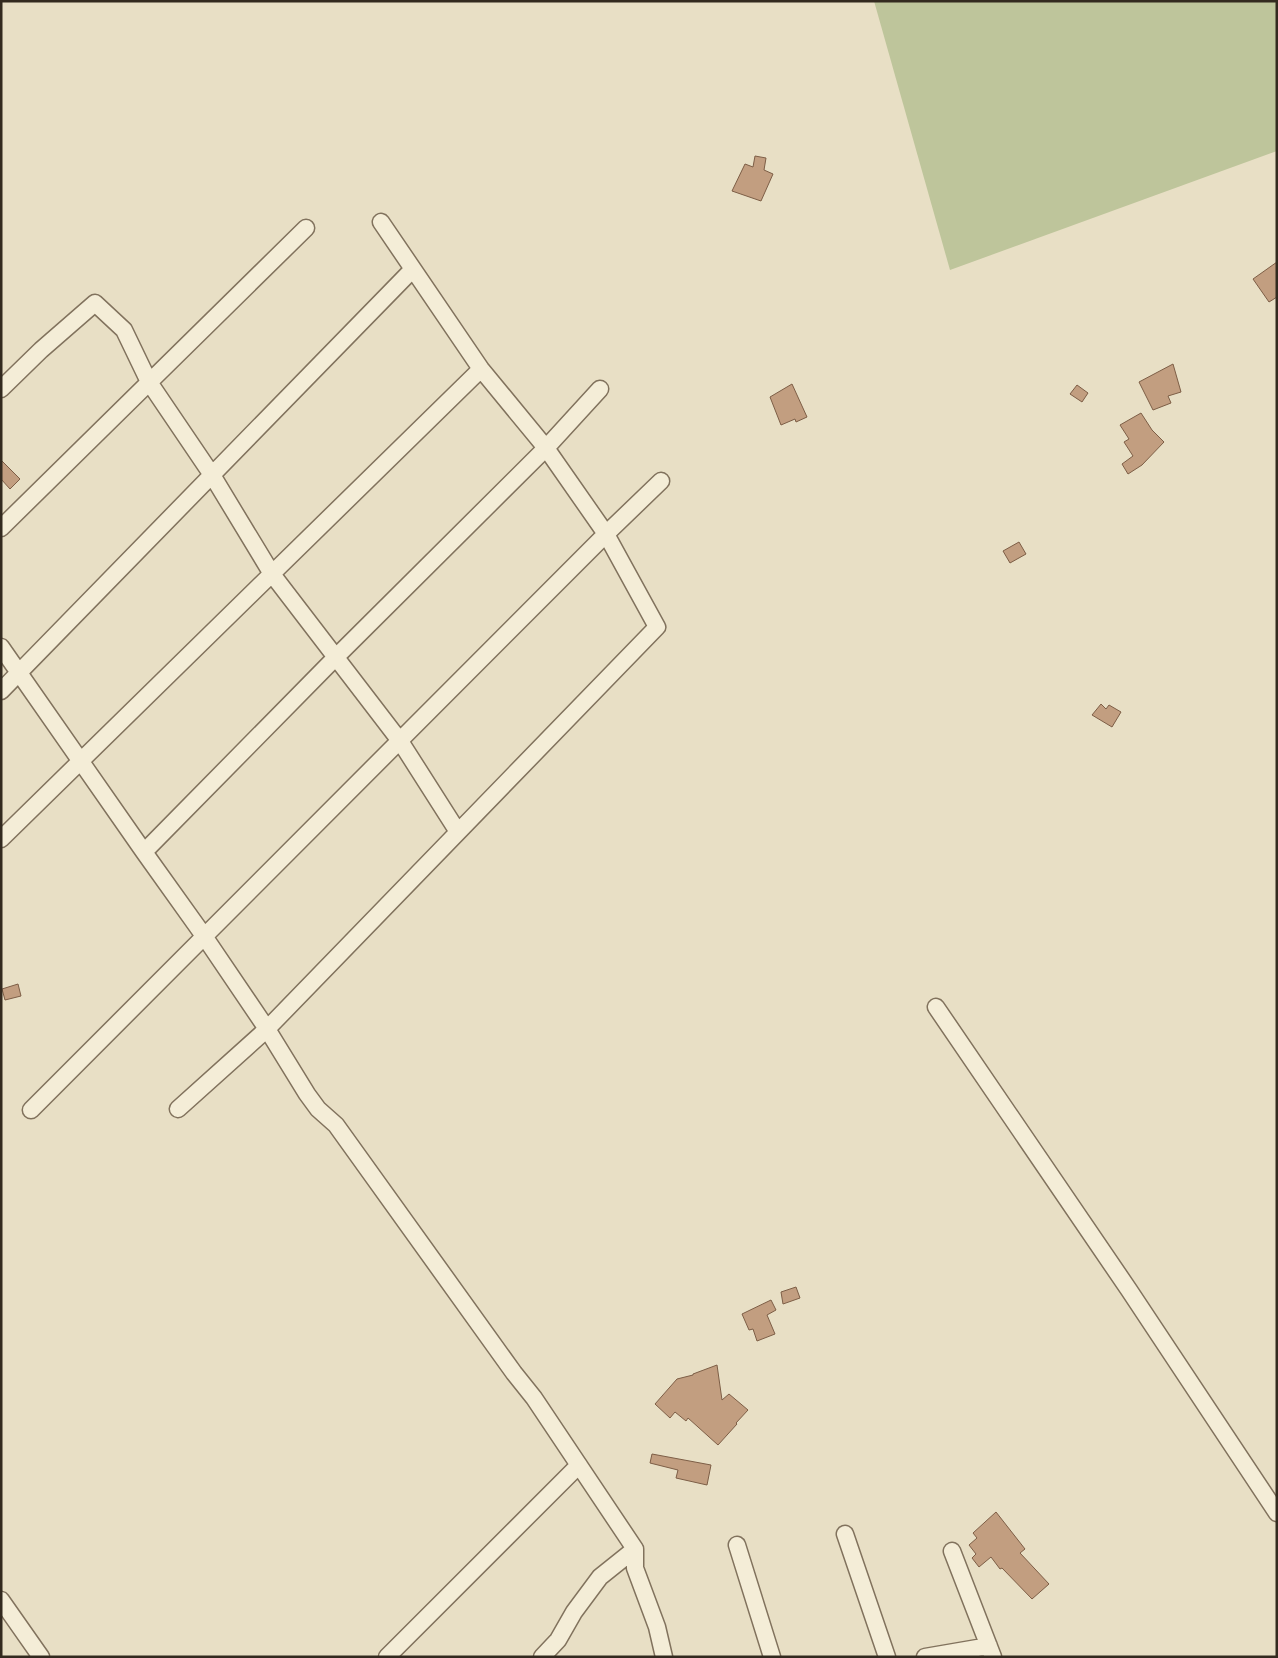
<svg xmlns="http://www.w3.org/2000/svg" width="1278" height="1658" font-family="Literata,serif">
<style>
.green{fill:#bec59b}
.building{fill:#c29e80;stroke:#7d5e46}
.lines{fill:none;stroke-linecap:round;stroke-linejoin:round}
.minor-casing{stroke:#81725d;stroke-width:19}
.minor{stroke:#f4edd7;stroke-width:16}
</style>
<rect width="100%" height="100%" fill="#e8dfc5"/>
<path class="green" d="M874 1H1277V151L950 270Z"/>
<path class="building" d="M755 156 766 158 764 170 773 174 761 201 732 191 745 164 753 167Z
M1277 262V297L1269 302 1253 279Z
M1173 364 1181 392 1168 396 1171 403 1153 410 1139 382Z
M792 384 807 417 796 422 795 419 781 425 770 397Z
M1077 385 1088 393 1082 402 1070 394Z
M1141 413 1152 430 1164 442 1142 465 1128 474 1122 464 1133 456 1124 442 1129 439 1120 425Z
M1 460 20 479 10 489 1 479Z
M1019 542 1026 554 1010 563 1003 551Z
M1101 704 1106 709 1109 705 1121 712 1112 727 1092 715Z
M18 984 21 996 5 1000 2 989Z
M796 1287 800 1298 783 1304 781 1292Z
M771 1300 776 1310 767 1315 775 1334 757 1341 753 1329 749 1330 742 1314Z
M717 1365 722 1400 729 1394 748 1410 736 1423 737 1424 718 1445 688 1418 686 1421 675 1412 670 1418 655 1404 677 1379 693 1375V1374Z
M652 1454 711 1465 707 1485 676 1478 678 1470 650 1463Z
M996 1512 1025 1549 1020 1553 1049 1584 1032 1599 1002 1568 1000 1569 991 1557 979 1567 972 1558 976 1554 969 1545 977 1538 973 1533Z"/>
<g class="lines">
<g class="minor-casing">
<path id="minor" d="M1 389 41 350 95 303 124 330 149 382 212 475 272 574 400 741 458 832
M1 528 306 228
M1 647 144 852 204 936 267 1029 307 1094 318 1109 336 1125 514 1373 534 1398 635 1549V1568L657 1627 664 1657
M1 691 413 269
M1 839 481 369
M144 852 336 657 546 448 600 389
M936 1007 1129 1290 1277 1513
M178 1109 267 1029 657 627 606 534 546 448 481 369 381 222
M31 1110 606 534 661 481
M845 1534 887 1657
M737 1545 772 1657
M952 1551 993 1657
M1 1600 41 1657
M387 1657 579 1465
M542 1657 558 1640 574 1612 600 1577 635 1549
M925 1657 989 1646"/>
</g>
<use href="#minor" class="minor"/>
</g>
<rect width="1278" height="1658" fill="none" stroke="#332a1f" stroke-width="5"/>
</svg>
